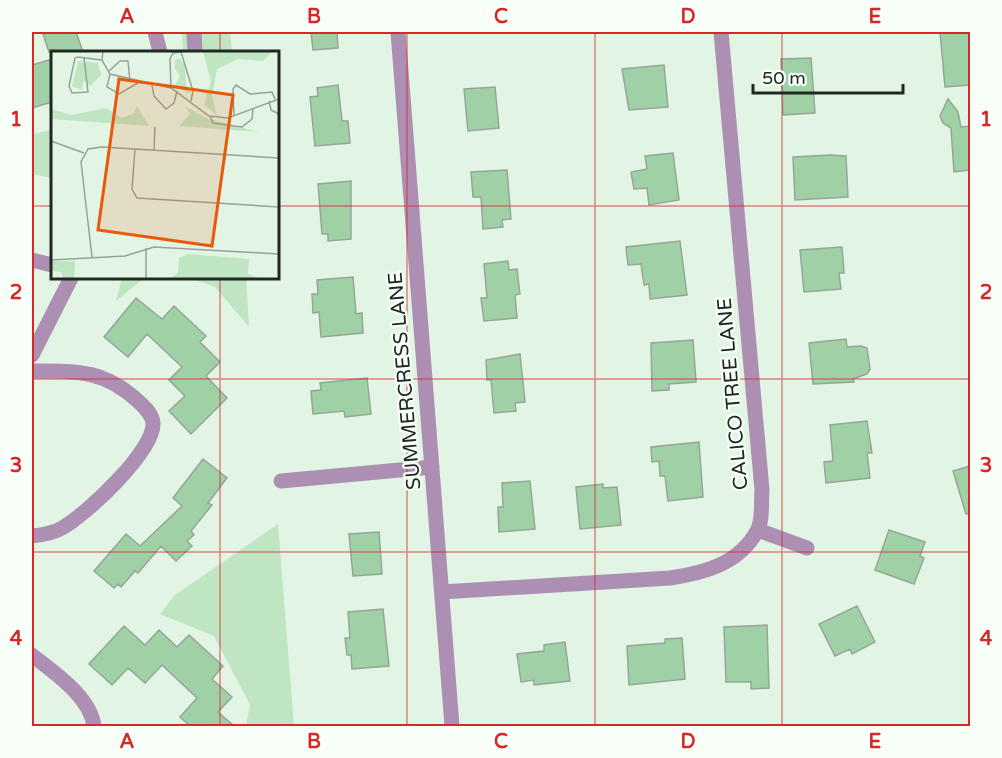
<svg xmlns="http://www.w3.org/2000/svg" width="1002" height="758" font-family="'Varela Round',sans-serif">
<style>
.green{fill:#bfe5c3}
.building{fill:#a0d1a6;stroke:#95a697;stroke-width:1.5}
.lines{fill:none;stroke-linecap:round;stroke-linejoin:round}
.street{stroke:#ae8fb4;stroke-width:15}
.grid{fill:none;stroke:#d62828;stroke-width:1.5;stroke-opacity:0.55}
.labels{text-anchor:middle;stroke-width:4.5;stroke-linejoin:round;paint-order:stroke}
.street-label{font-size:20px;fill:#212822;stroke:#f7fff8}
.inset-road{fill:none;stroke:#95a396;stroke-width:1.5}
.view{fill:#e8590c;fill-opacity:0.15;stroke:#e8590c;stroke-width:3}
.inset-edge{fill:none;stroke:#212822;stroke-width:3}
.neatline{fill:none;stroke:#d62828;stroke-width:2}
.grid-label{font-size:20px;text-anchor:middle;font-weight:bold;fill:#d62828}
</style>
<rect width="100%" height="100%" fill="#e2f5e4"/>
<path class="green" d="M182 32H230L232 52H183Z
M52 130V178L32 174V134Z
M122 278H144L116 301Z
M190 278H246L249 327 215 287Z
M278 524 294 726H246L250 705 214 636 160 614 175 595Z"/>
<path class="building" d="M51 32H76L83 52H49L43 34Z
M311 32H337L338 48 313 50Z
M940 32H970V85L945 87Z
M811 58 815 113 783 115 781 59Z
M52 59V102L32 108V65Z
M664 65 668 107 629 110 622 69Z
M338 85 342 121H348L350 143 315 146 310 97 318 96 317 88Z
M495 87 499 128 468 131 464 89Z
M948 99 958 112 961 127 970 126V170L954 172 951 128 943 123 940 116Z
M673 153 679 200 649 205 647 188 634 189 631 172 647 169 645 156Z
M830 155 846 156 848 197 795 200 793 157Z
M507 170 511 219 502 220 503 227 483 229 481 197H473L471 172Z
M351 181V239L328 241V234H322L318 184Z
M680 241 687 295 650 299 649 284 644 285 641 264 628 265 626 247Z
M842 247 844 273H839L841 289 804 292 800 250Z
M508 261 509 270 517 269 520 294 515 295 517 318 484 321 481 298H487L484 264Z
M353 277 356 314 362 313 363 333 321 337 319 312 313 313 312 294H318L317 280Z
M136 298 162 319 174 306 206 336 200 342 220 362 206 376 227 398 191 434 169 411 185 396 169 380 182 367 147 334 128 357 104 337Z
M846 339 847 347 861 346 867 348 870 369 867 374 853 379 854 382 813 384 809 343Z
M693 340 696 382 669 384V390L652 391 651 343Z
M520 354 525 402 515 403 516 411 494 413 491 380H487L486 360Z
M367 378 371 414 345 417 344 411 313 414 311 391 321 390 320 383Z
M867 421 872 453H867L870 478 826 483 824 462 833 461 830 425Z
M699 442 703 497 668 501 665 476H660L659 461 652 462 651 447Z
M203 459 227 478 208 503 212 505 191 531 194 535 187 541 192 546 176 561 161 546 138 573 135 571 121 587 118 584 114 588 94 571 126 534 140 546 182 506 173 498Z
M970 466V513L966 514 953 471Z
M530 481 535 529 499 532 498 507H503L502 483Z
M603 484V488L617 487 621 525 580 529 576 487Z
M889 530 925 542 920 556 924 558 914 584 875 570Z
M379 532 382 574 353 576 349 534Z
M857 606 875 642 852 654 850 649 835 656 819 624Z
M383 609 389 666 352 669 351 655H347L345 638H350L348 612Z
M767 625 769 688 751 689V682H726L724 627Z
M124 626 145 645 159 630 177 647 189 635 223 666 212 679 232 697 218 712 234 726H190L180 717 197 698 162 665 145 683 128 668 112 685 89 664Z
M682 638 685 679 629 685 627 646 665 643V639Z
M565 642 570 681 534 685V680L521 682 517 654 544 651V645Z"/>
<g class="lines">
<path class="street" d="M155 32 160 52
M194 32 195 52
M398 32 452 726
M32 260 52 265
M32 355 71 278
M32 371C75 371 103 369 138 401 144 407 152 413 153 423 155 450 86 515 62 528 54 533 41 535 32 536
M281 481 432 467
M758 530 807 548
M442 592 670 578C704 573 739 564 757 531 763 521 761 501 762 490L721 32
M32 655C53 672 90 696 94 726"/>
</g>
<path class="grid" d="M220 32V52M407 32V726M595 32V726M782 32V726M32 206H52M278 206H970M220 278V726M32 379H970M32 552H970"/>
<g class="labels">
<g class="street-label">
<text transform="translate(404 381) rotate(-95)" y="7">SUMMERCRESS LANE</text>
<text transform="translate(732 394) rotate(-95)" y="7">CALICO TREE LANE</text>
</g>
</g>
<g transform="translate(51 51)">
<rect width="228" height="228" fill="#e2f5e4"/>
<path d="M152 0H222L212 10 187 8 166 18 161 45 166 65 153 53 160 30ZM128 7 134 14 135 35 139 43 124 34 129 25 124 18V9ZM27 10 47 12 50 24 39 35 33 29 31 39 21 35ZM86 55 98 75 0 68V58L20 64 55 57 71 67 82 63ZM134 55 155 67 208 81 128 75 139 63ZM137 203 198 208 197 223 209 228H120L127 221 128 207ZM0 210H24L23 228H13L10 221 0 220Z" fill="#bfe5c3"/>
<path class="inset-road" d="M52 0 51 9 59 23 120 37 158 65 177 67 228 48M33 7 37 41 21 42 18 35 24 7 27 6 51 9M57 21 69 10H77L79 30M59 23 56 36 68 43 87 32M101 34 103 45 115 58 123 52 126 40M120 37 119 8 122 2 130 1 142 40 140 50M218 50 220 59 228 63M159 65 162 72 191 76 201 68 202 57M183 65 182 38 185 34 199 43 221 41 224 48M0 90 33 102M84 98 81 138 86 147 228 156M103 99 104 76M41 206 30 111 37 98 51 96 228 107M0 209 74 205 103 196 228 203M95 227V197"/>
<path class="view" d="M68 28 182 44 161 195 47 179Z"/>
<rect width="228" height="228" class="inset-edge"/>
</g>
<rect width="1002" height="758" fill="none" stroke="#f7fff8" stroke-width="66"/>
<path d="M753 84v9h150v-9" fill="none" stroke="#212822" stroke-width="3"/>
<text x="762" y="84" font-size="18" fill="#212822" stroke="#f7fff8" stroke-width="4.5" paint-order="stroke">50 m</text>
<rect x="33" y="33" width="936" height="692" class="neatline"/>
<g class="grid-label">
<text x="127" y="23">A</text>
<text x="314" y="23">B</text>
<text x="501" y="23">C</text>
<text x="688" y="23">D</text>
<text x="875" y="23">E</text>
<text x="16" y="126">1</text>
<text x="986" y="126">1</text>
<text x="16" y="299">2</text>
<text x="986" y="299">2</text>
<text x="16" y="472">3</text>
<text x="986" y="472">3</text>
<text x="16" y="645">4</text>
<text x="986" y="645">4</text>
<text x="127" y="748">A</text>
<text x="314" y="748">B</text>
<text x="501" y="748">C</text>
<text x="688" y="748">D</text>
<text x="875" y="748">E</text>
</g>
</svg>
